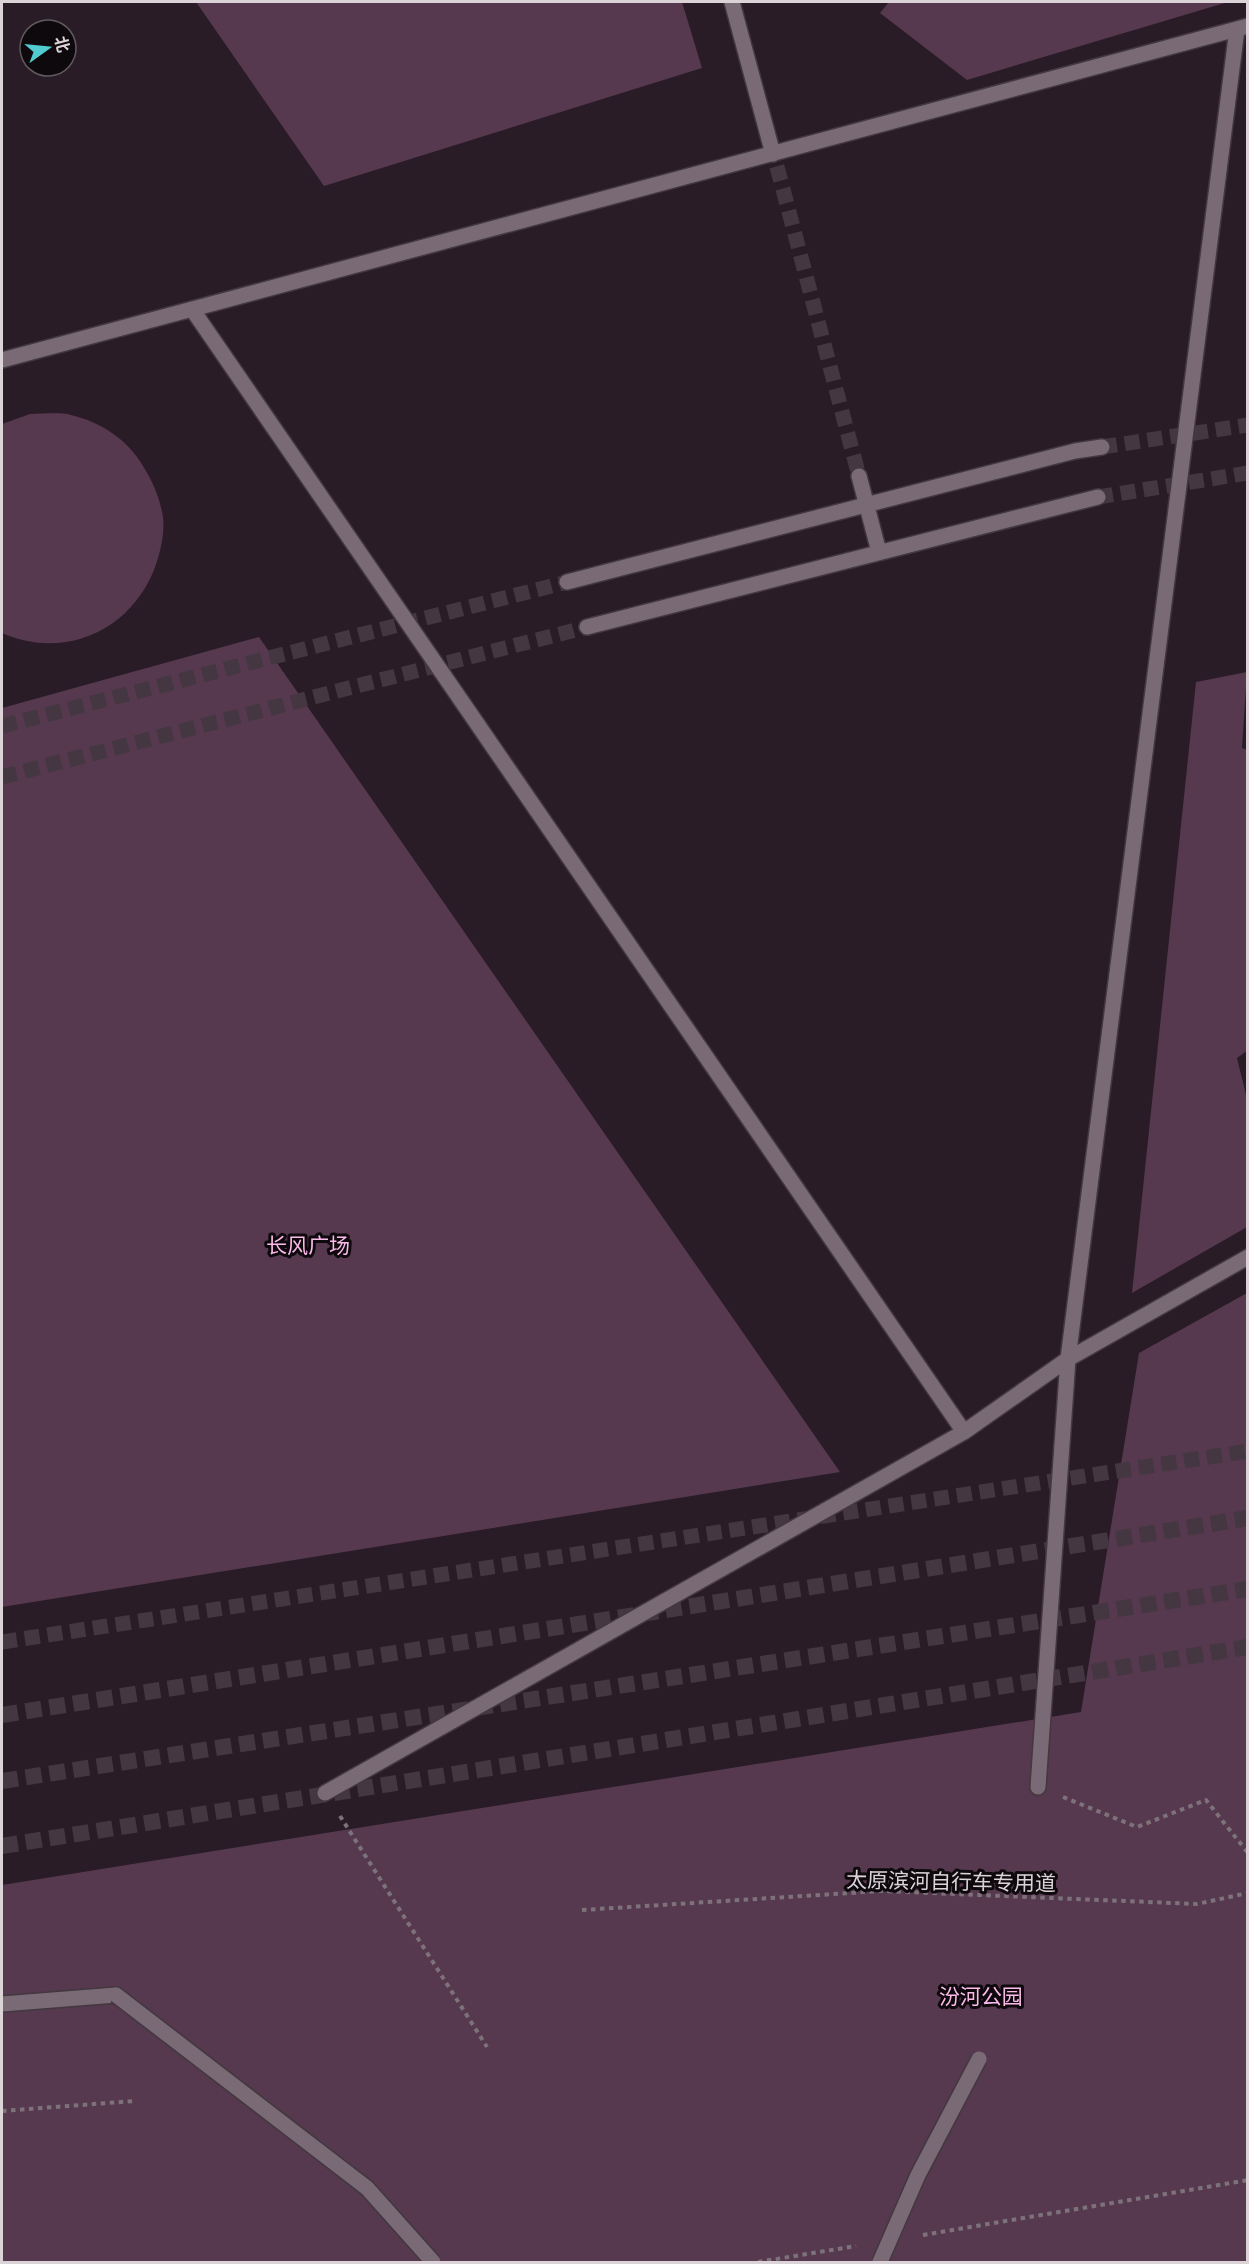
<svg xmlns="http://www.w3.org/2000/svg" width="1249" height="2264" font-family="'Fira Sans Condensed','Noto Sans SC',sans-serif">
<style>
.green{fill:#56394e}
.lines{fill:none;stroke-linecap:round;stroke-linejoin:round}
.tertiary-tunnel{stroke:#443741;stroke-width:15;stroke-dasharray:15 8;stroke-linecap:butt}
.trunk-tunnel{stroke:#443741;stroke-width:16;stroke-dasharray:16 8;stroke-linecap:butt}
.pedestrian-casing{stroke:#42383f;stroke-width:18}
.tertiary-casing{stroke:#42383f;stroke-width:18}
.path{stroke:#7d727a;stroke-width:4;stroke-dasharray:4.5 4.5;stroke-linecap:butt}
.pedestrian{stroke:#7a6a75;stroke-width:15}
.tertiary{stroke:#7a6a75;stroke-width:15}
.pedestrian-bridge-casing{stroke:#42383f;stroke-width:18;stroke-linecap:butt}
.pedestrian-bridge{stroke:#7a6a75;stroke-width:15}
.labels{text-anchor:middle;stroke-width:6;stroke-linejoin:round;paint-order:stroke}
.park-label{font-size:21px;fill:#fcbaea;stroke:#0e090d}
.street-label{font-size:21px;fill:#dcd3d9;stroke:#0e090d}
</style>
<rect width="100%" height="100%" fill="#291c26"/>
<path class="green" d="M196 2H682L702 68 324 186Z
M889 2H1228L967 80 880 13Z
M30 414C43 414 59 412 71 415 101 422 128 440 143 466 153 482 160 498 163 517 165 534 160 554 154 570 129 632 63 660 2 633V424Z
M259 637 840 1472 2 1607V708Z
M1247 672 1242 748 1248 750V1050L1237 1058 1247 1099V1227L1132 1293 1196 682Z
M1247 1293V2262H2V1885L1081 1712 1139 1353Z"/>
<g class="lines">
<path class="tertiary-tunnel" d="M771 144 859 476
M1102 447 1248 425
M1098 497 1248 473
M2 726 567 582
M2 777 587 627
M2 1642 1248 1451"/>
<path class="trunk-tunnel" d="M2 1715 1248 1518
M2 1781 1248 1589
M2 1846 1248 1647"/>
<g class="pedestrian-casing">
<path id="pedestrian" d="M732 2 773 154
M192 309 964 1432
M2 360 1248 26
M1038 1787 1068 1359 1237 29
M325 1793 964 1432 1068 1359 1248 1257
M2 2004 116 1995"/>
</g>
<g class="tertiary-casing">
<path id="tertiary" d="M859 476 879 552
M567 582 1075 451 1102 447
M587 627 1098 497"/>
</g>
<path class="path" d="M1063 1797 1137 1827 1206 1800 1248 1853
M340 1816 487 2047
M582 1910 882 1891 1197 1904 1248 1893
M2 2111 134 2101
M923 2235 1248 2180
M758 2262 856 2246"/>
<use href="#pedestrian" class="pedestrian"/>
<use href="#tertiary" class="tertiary"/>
<g class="pedestrian-bridge-casing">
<path id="pedestrian-bridge" d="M116 1995 367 2188 433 2262
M880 2262 918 2175 979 2059"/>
</g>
<use href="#pedestrian-bridge" class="pedestrian-bridge"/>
</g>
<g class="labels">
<g class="park-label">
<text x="308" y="1253">长风广场</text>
<text x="981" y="2004">汾河公园</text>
</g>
<g class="street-label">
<text transform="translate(951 1882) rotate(1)" y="7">太原滨河自行车专用道</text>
</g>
</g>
<rect width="1249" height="2264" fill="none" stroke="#dcd3d9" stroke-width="6"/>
<g transform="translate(48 48) rotate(75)"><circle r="28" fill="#0e090d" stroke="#605a5f" stroke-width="1.5"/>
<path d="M0-4.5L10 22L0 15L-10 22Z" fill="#52cdcf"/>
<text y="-9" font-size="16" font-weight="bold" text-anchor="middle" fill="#dcd3d9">北</text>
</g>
</svg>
